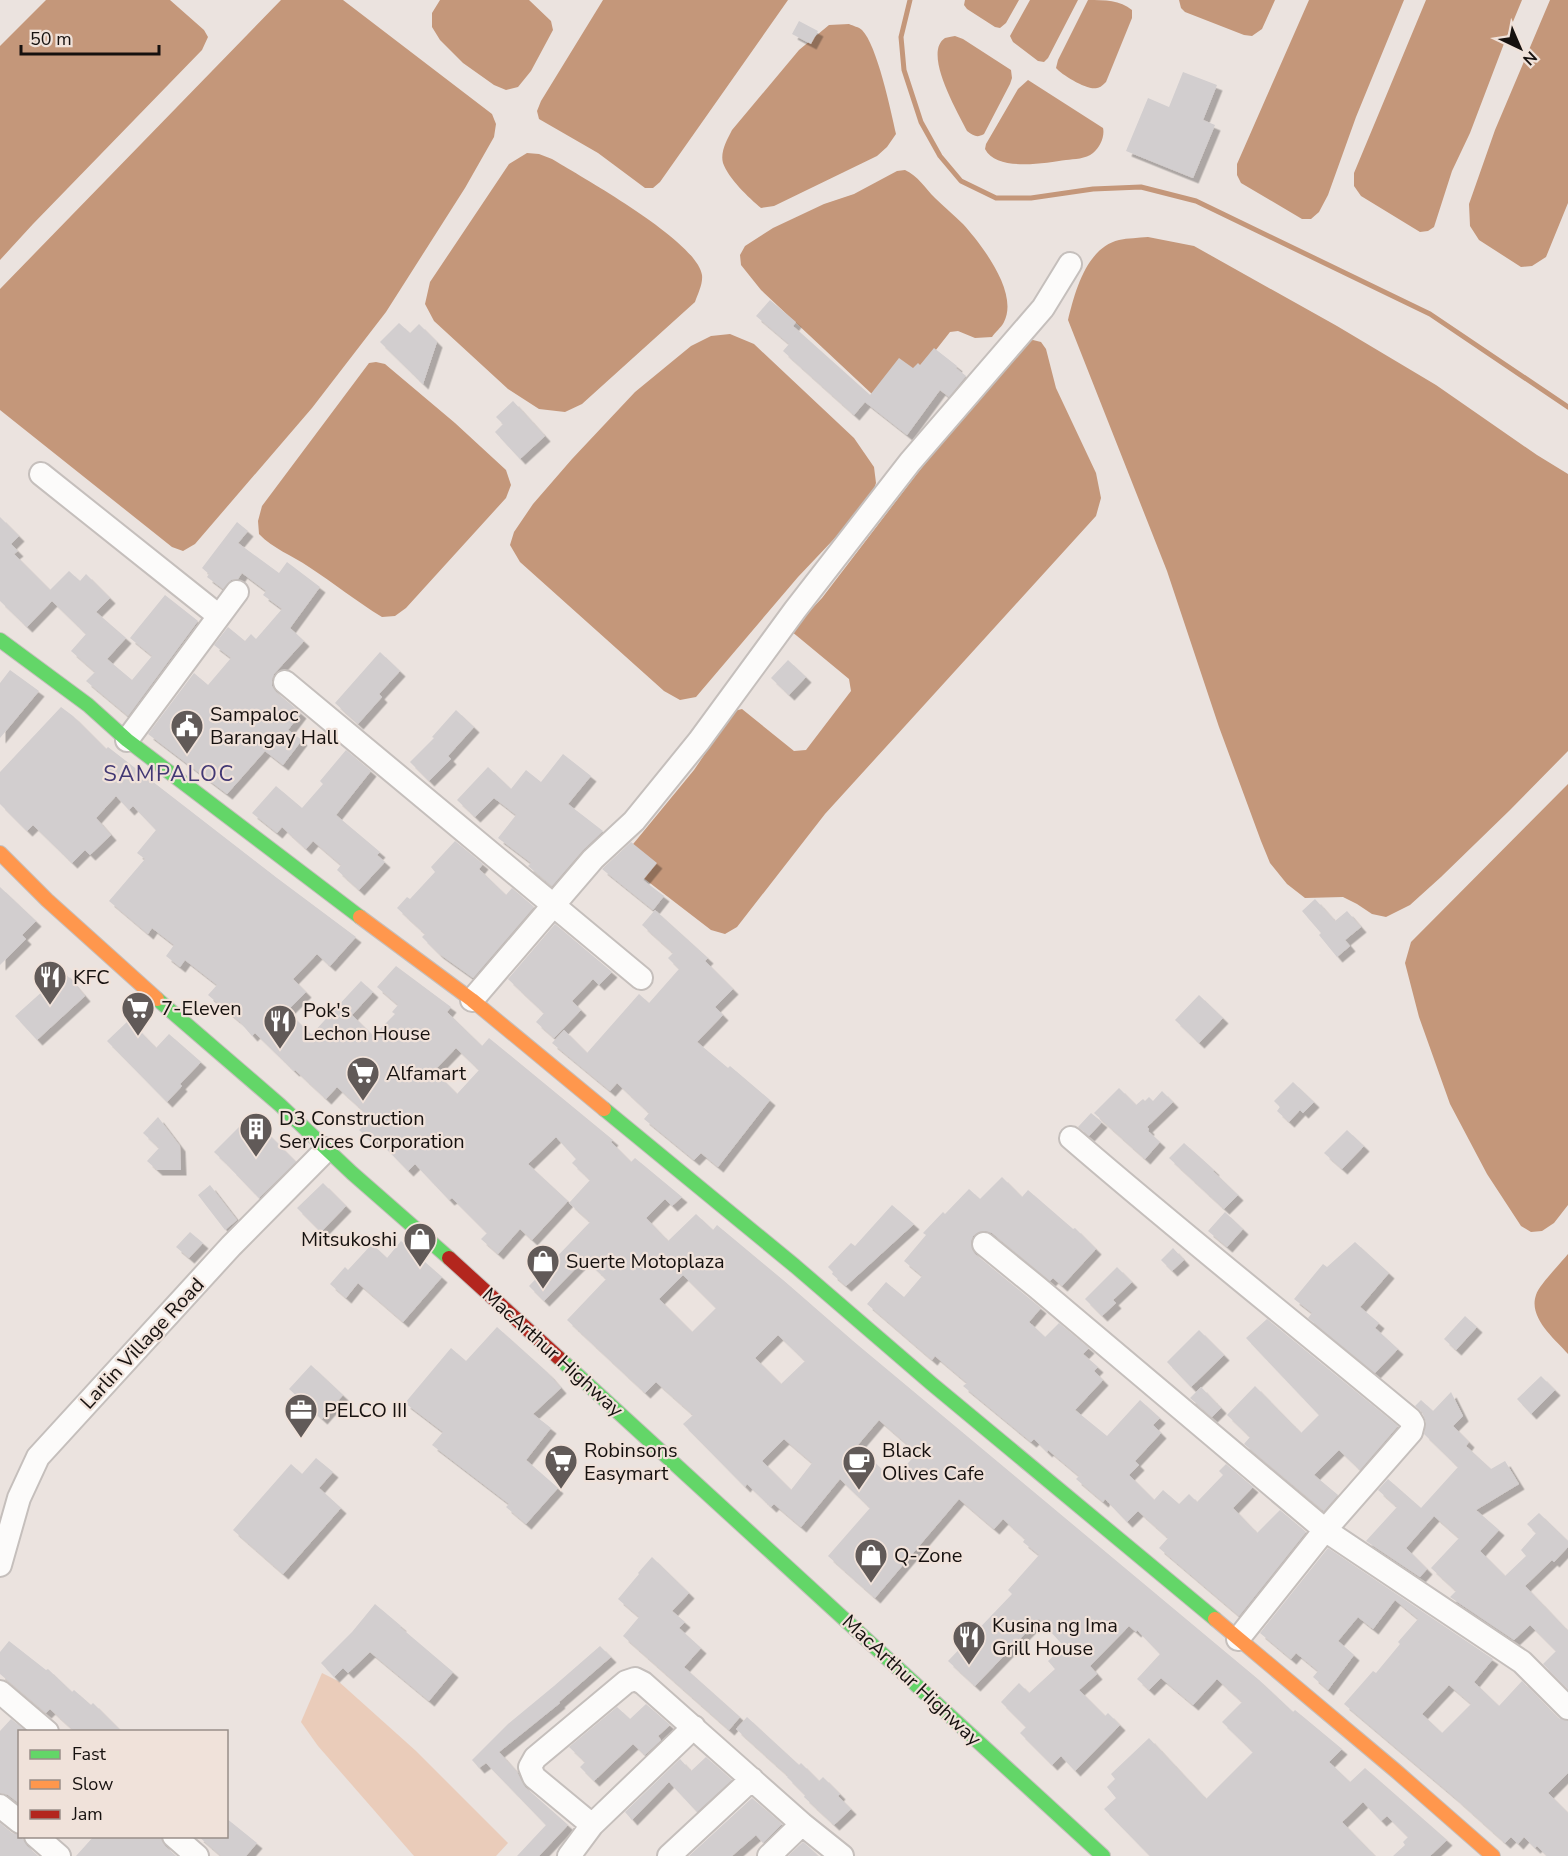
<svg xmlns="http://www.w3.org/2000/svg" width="1568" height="1856" font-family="'Nunito Sans',sans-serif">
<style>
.green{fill:#eaccba}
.water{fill:#c4977a}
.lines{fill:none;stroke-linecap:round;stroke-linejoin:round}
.stream{stroke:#c4977a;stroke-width:5}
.building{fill:#d2cecf;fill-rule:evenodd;filter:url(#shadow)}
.street-casing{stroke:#c5bfbc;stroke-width:26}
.fast-casing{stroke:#c5bfbc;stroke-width:16}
.slow-casing{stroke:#c5bfbc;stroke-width:16}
.jam-casing{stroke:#c5bfbc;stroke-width:16}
.street{stroke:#fcfbfa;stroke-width:22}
.fast{stroke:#63d668;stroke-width:14}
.slow{stroke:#ff974d;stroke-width:14}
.jam{stroke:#b3261e;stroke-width:14}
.labels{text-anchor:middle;stroke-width:4.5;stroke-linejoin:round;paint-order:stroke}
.poi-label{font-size:20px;fill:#16110f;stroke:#f0e2da;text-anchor:start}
.street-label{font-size:20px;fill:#16110f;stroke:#f0e2da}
.quarter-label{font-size:22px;letter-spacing:1.5px;fill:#423874;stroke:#f0e2da}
</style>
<defs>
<filter id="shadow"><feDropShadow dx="5.5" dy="5.5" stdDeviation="0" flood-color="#0004"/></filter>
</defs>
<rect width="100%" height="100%" fill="#ebe3df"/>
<path class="green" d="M322 1673 338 1681 416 1751 508 1843 496 1856H414L318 1746 301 1722Z"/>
<path class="water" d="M46 0H170L204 30 208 37 202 50 33 224 0 260V46Z
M281 0H343L492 114 496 124 494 137 465 188 386 312 312 408 195 544 183 551 172 547 0 410V289Z
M440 0H529L551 21 553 30 531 71 518 87 506 90 494 85 463 63 440 40 432 27V13Z
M603 0H788L660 182 653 188H645L598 153 539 119 537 111 541 101Z
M965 0H1019L1006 23 1000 28 995 27 967 9 964 5Z
M1030 0H1078L1048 58 1044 62 1038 61 1013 42 1010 36Z
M1088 0C1105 0 1120 0 1132 10V18L1106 82C1104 84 1100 88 1097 88 1088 91 1062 75 1056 68L1058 60Z
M1179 0H1275L1262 29 1252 36 1244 35 1185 12 1181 8Z
M1309 0H1404L1356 117 1328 195 1319 212 1311 219H1302L1241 183 1237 175V164Z
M1426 0H1522L1505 41 1470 133 1452 171 1434 227 1428 231 1420 232 1361 196 1354 186V173Z
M1550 0H1568V203L1546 257 1532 266 1521 267 1479 240 1470 226 1469 204 1495 130Z
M849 24C853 26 859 27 862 30 877 45 891 111 896 134L887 147 877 156 774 206 761 208C749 198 728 178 723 163 720 152 727 140 732 130L799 50 829 25Z
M955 36 963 39 1011 70 1012 78 1010 84 984 134C977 138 974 136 967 131 959 114 922 53 945 38 948 37 951 37 955 36Z
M1028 80 1103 128C1105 136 1100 148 1093 153 1086 159 1074 159 1066 160 1045 163 997 172 985 149L986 144 1018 89Z
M527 153 539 154 552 159C583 178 697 241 702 275 703 284 698 293 695 302L582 404 565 412 539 409 508 389 434 321 425 304 430 282 509 164Z
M905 170C918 176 925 188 935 198 944 207 954 215 963 224 982 245 1019 293 1004 322 1001 328 995 332 992 337L975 338 958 331 950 332 917 374 872 394 761 290 741 265 740 255 745 246 773 228 824 204 854 194 897 171Z
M1148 237 1194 246 1337 326 1436 385 1537 455 1568 474V751L1510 810 1441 877 1410 905 1386 917 1372 914 1357 904 1343 897 1305 898 1287 884 1270 863 1261 841 1219 727 1167 571 1068 320C1075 292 1086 248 1119 240 1128 238 1138 238 1148 237Z
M730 334 754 344 854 438 874 467 876 483 870 501 798 577 696 697 680 700 664 691 520 562 510 545 514 532 533 504 572 459 635 392 691 346 711 336Z
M1033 340 1041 342 1046 349 1056 388 1096 473 1101 498 1096 516 825 814 737 927 725 934 711 930 620 860 694 770 734 711 742 709 794 751 806 750 851 691 849 679 791 631 822 598 916 475 1021 343Z
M376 362 385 364 455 423 506 470 511 485 506 498 406 608 395 616 382 617C357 602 334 583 309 567 292 555 273 549 259 534L258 521 262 506 369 363Z
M1568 784V1205L1554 1223 1542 1231 1531 1232 1521 1226 1487 1174 1450 1104 1419 1017 1405 963 1411 942Z
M1568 1254V1354C1555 1339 1528 1318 1536 1295 1539 1285 1560 1264 1568 1254Z"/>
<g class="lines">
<path class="stream" d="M910 0 901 37 904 70 921 122 940 156 961 181 996 198H1031L1093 189 1141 187 1196 201 1430 314 1568 407"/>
</g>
<path class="building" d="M799 21 818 31 811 44 792 34Z
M1183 72 1217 85 1203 120 1215 125 1193 178 1126 151 1148 98 1169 107Z
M770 300 796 322 793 326 870 395 899 358 913 368 918 363 920 365 934 348 957 366 956 368 966 376 949 397 940 390 907 435 865 402 854 415 783 351 789 344 756 316Z
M399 323 410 333 419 324 437 342 423 384 380 342Z
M513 401 545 436 520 459 495 432 503 424 496 417Z
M0 517 19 536 11 544 18 551 14 554 50 590 69 571 80 581 86 574 110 598 96 612 126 638 107 659 132 680 152 656 130 638 165 595 198 621 128 716 86 681 95 672 71 651 86 634 52 601 27 627 0 601Z
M237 522 248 531 238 543 279 573 287 562 320 587 290 628 304 641 274 674 272 680V686L276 692 301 713 288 730 302 740 283 765 265 751 227 794 148 734 194 673 208 685 231 658 214 645 228 627 245 641 251 634 256 639 282 609 263 595 266 591 242 573 238 579 231 580 223 589 207 577 209 574 202 568Z
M380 652 400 671 379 694 382 697 358 724 335 703Z
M788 660 806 677 789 695 771 678Z
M10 670 39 691 0 738V683Z
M61 707 73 716 106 749 108 747 277 878 356 937 330 966 317 954 293 979 306 992 287 1011 311 1035 361 981 373 992 352 1015 373 1036 395 1014 392 1012 398 1005 377 987 396 966 451 1007 447 1012 482 1046 489 1038 613 1140 611 1142 631 1162 635 1158 682 1197 672 1206 665 1199 646 1218 668 1241 696 1214 713 1230 717 1225 783 1280 853 1341 1259 1680 1293 1712 1295 1710 1342 1749 1329 1762 1350 1782 1365 1768 1447 1840 1430 1856H1393L1405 1845 1403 1842 1408 1837 1387 1816 1381 1821 1363 1802 1342 1822 1375 1856H1150L1104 1809 1116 1798 1107 1787 1115 1779 1111 1774 1149 1738 1206 1799 1253 1752 1222 1722 1242 1702 1217 1679 1193 1705 1161 1678 1149 1690 1137 1679 1160 1654 1137 1630 1136 1632 1129 1626 1090 1666 1097 1674 1079 1690 1105 1716 1108 1713 1120 1725 1075 1771 1061 1756 1052 1765 1020 1733 1026 1727 1001 1702 1019 1683 1029 1693 1055 1669 1048 1661 1064 1646 1039 1619 975 1686 948 1661 1012 1594 1008 1590 1039 1555 1023 1542 1025 1539 1003 1519 994 1529 959 1499 875 1598 828 1556 870 1508 840 1479 801 1527 774 1504 771 1507 747 1484 745 1487 683 1424 693 1415 656 1382 645 1393 567 1320 606 1279 585 1259 544 1301 529 1286 590 1222 569 1203 590 1180 572 1163 576 1159 556 1137 528 1164 568 1201 532 1240 520 1229 498 1254 481 1239 487 1233 452 1198 449 1200 415 1164 408 1171 378 1140 374 1144 359 1130 371 1118 337 1087 326 1099 295 1070 294 1071 255 1033 252 1036 240 1022 208 995 217 985 185 960 180 967 166 956 174 945 152 928 148 934 109 901 145 859 137 853 156 830 133 806 129 810 116 796 96 818 111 835 90 855 85 850 72 863 33 825 27 831 0 804V772ZM456 1048 479 1070 457 1094 434 1071ZM683 1275 716 1308 692 1332 659 1299ZM778 1335 805 1361 781 1384 755 1358ZM879 1420 917 1453 893 1480 857 1446ZM784 1439 812 1463 791 1490 762 1461Z
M456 710 474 727 448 756 451 759 429 781 410 762 434 738 432 737Z
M346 750 371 771 336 815 380 852 377 855 385 862 359 890 337 870 341 865 313 841 306 849 282 827 277 833 252 813 276 786 302 808 323 784 320 781Z
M563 754 591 776 568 804 603 831 583 850 552 886 528 866 531 863 498 838 516 815 494 798 475 817 457 800 488 767 511 789 526 770 541 782Z
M455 841 483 864 479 869 506 895 512 888 534 907 473 978 438 953 422 937 425 934 397 908 407 897 410 899 435 872 431 867Z
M631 842 657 863 643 880 664 896 653 910 602 869Z
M0 887 36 921 22 935 26 939 0 965Z
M1315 899 1335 921 1347 911 1361 927 1345 940 1350 946 1337 957 1319 935 1321 933 1302 911Z
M655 910 708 958 705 961 733 989 715 1007 723 1015 697 1042 728 1068 730 1066 770 1100 718 1167 701 1153 694 1160 644 1119 649 1113 617 1083 610 1091 552 1043 564 1030 587 1053 639 994 649 1003 679 969 668 958 673 953 642 925Z
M555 924 612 972 599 985 593 979 572 1001 581 1010 554 1038 536 1022 544 1013 508 979Z
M64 972 85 996 37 1040 15 1016Z
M1199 995 1223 1018 1199 1043 1175 1020Z
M129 1020 156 1048 169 1034 201 1062 180 1084 182 1086 167 1102 107 1041Z
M1293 1082 1314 1102 1303 1113 1300 1110 1289 1122 1277 1111 1280 1107 1274 1101Z
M1119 1088 1136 1105 1143 1099 1145 1101 1149 1097 1153 1101 1162 1091 1173 1102 1147 1127 1149 1129 1148 1131 1160 1142 1145 1159 1094 1113Z
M1091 1113 1102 1122 1089 1136 1078 1127Z
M250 1116 296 1162 259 1198 231 1169H232L214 1152Z
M158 1117 180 1146 181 1170H157L147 1161 159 1148 143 1133Z
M1347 1130 1364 1146 1342 1169 1324 1153Z
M1184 1143 1202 1159 1214 1170 1213 1171 1238 1195 1224 1209 1169 1158Z
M1002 1177 1022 1197 1028 1190 1073 1229 1075 1228 1096 1249 1062 1286 1053 1278 1050 1281 992 1233 986 1231 979 1232 973 1236 971 1242 972 1249 975 1254 1041 1308 1029 1322 1045 1337 1059 1323 1089 1348 1083 1354 1098 1367 1094 1371 1103 1380 1075 1410 1107 1436 1140 1400 1160 1418 1153 1425 1161 1433 1135 1461 1139 1465 1129 1475 1154 1500 1163 1490 1179 1504 1189 1494 1197 1502 1223 1475 1219 1471 1226 1464 1253 1487 1233 1508 1257 1533 1280 1510 1306 1532 1239 1616 1159 1548 1168 1538 1138 1511 1127 1522 1105 1499 1103 1502 1076 1479 1079 1476 1048 1450 1047 1452 1034 1439 1031 1442 963 1386 967 1383 935 1356 932 1360 867 1304 886 1282 904 1297 922 1276 904 1261 926 1235 923 1233 943 1212 945 1214 969 1189 980 1199Z
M323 1183 346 1206 321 1232 297 1208Z
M210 1185 237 1220 225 1230 198 1195Z
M892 1205 914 1224 846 1286 832 1274 833 1272 828 1267 851 1243 855 1246Z
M1225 1212 1243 1229 1227 1247 1208 1231Z
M190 1232 203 1243 189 1258 176 1247Z
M401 1241 442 1277 403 1322 358 1283 346 1298 330 1284 345 1267 348 1270 372 1244 387 1258Z
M1355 1242 1389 1273 1360 1307 1379 1323 1375 1328 1398 1349 1375 1373 1308 1318 1312 1313 1294 1299 1323 1264 1327 1267Z
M1173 1248 1184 1260 1172 1271 1161 1260Z
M1117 1267 1132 1282 1113 1300 1116 1303 1102 1316 1085 1299Z
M1465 1316 1477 1327 1456 1350 1444 1339Z
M1267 1319 1398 1426 1360 1470 1339 1450 1314 1475 1338 1495 1324 1511 1244 1444 1250 1437 1227 1415 1255 1386 1301 1433 1319 1415 1246 1338Z
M497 1327 547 1372 561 1388 533 1414 551 1428 526 1460 558 1488 526 1524 506 1507 509 1504 432 1445 443 1432 405 1403 451 1348 466 1361Z
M1199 1330 1224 1355 1191 1387 1167 1362Z
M311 1365 343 1395 322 1419 289 1389Z
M1541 1376 1555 1390 1531 1414 1517 1399Z
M1201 1387 1221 1408 1212 1417 1190 1398Z
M1451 1392 1463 1416 1453 1426 1469 1442 1466 1446 1491 1469 1505 1461 1519 1484 1476 1510 1499 1530 1480 1551 1505 1576 1526 1556 1521 1550 1536 1533 1527 1524 1539 1513 1568 1541V1547L1554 1562 1552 1560 1525 1586 1568 1631V1689L1543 1664 1556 1651 1530 1625 1514 1640 1450 1597 1456 1591 1431 1568 1459 1538 1434 1516 1406 1548 1427 1569 1420 1577 1366 1541 1397 1507 1378 1490 1388 1479 1421 1508 1458 1467 1424 1434 1426 1422 1422 1412 1415 1406 1421 1400 1433 1411Z
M316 1458 333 1472 319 1488 341 1508 283 1574 233 1530 291 1464 302 1474Z
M1328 1548 1493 1659 1474 1682 1499 1706 1522 1681 1558 1718 1568 1721V1773L1548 1793 1568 1813V1856H1547L1537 1846 1535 1848 1524 1837 1518 1844 1511 1837 1505 1843 1454 1797 1344 1704 1373 1671 1376 1673 1400 1644 1398 1642 1418 1619 1395 1600 1373 1629 1358 1617 1338 1641 1354 1655 1328 1690 1313 1677 1318 1671 1296 1653 1291 1659 1260 1633ZM1449 1685 1471 1704 1442 1733 1422 1714Z
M652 1557 689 1593 672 1611 685 1622 679 1628 701 1648 684 1667 740 1717 729 1730 623 1636 639 1617 618 1599 639 1574 638 1573Z
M375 1604 401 1626 400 1627 453 1672 429 1701 370 1652 348 1673 343 1668 334 1677 321 1663 352 1632Z
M9 1641 46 1670 48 1669 72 1692 74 1690 91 1705 93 1703 121 1731H74L50 1709 46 1713 0 1674V1652Z
M600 1646 611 1657 559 1702 560 1703 499 1752 517 1772 525 1787 568 1825 539 1856H517L546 1825 486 1763 479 1768 472 1760 508 1724 554 1686Z
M646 1704 670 1725 658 1736 661 1740 645 1755 633 1744 594 1781 580 1767 585 1762 569 1747 617 1707 630 1719Z
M747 1717 799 1765 801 1763 819 1781 823 1777 840 1794 838 1796 851 1809 834 1825 804 1797 805 1795 787 1777 788 1776 736 1729Z
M11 1719 26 1731H20V1804L8 1795 0 1793V1731Z
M706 1757 732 1780 697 1812 669 1782 632 1820 625 1812 680 1759 691 1771Z
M752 1798 782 1824 763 1843 756 1835 732 1856H689Z
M226 1818 257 1843 246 1856H221L198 1836H226Z
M0 1823 12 1833 20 1835 27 1846 38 1856H0Z
M94 1836H161L165 1846 176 1856H76Z
M803 1842 809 1847 818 1856H788Z"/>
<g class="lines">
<g class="street-casing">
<path id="street" d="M41 474 219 616
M285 682 641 978
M127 740 237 592
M472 1000 593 859 634 821 699 741 795 610 910 462 1043 308 1070 264
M1071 1138C1182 1234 1297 1325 1410 1419L1413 1424 1411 1432 1325 1530 1238 1639
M984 1244 1038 1288 1325 1530 1522 1662 1568 1708
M0 1565 19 1498 38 1457 231 1246 327 1149
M0 1692 47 1732
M0 1806 20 1822
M592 1825 694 1727
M36 1836 59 1856
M174 1836 197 1856
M569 1856 592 1825 534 1777 530 1767 535 1758 626 1682 635 1679 643 1683 802 1824 842 1856
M669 1856 752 1779
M769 1856 802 1824"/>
</g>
<g class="fast-casing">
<path id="fast" d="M0 640 88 705 127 740 360 917
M157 999 280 1105 352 1173 449 1258
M604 1109 795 1266 932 1384 1215 1619
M559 1358 1103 1856"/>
</g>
<g class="slow-casing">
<path id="slow" d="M0 853 47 900 157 999
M360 917 472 1000 604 1109
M1215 1619 1396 1771 1493 1856"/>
</g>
<g class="jam-casing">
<path id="jam" d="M449 1258 559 1358"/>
</g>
<use href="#street" class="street"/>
<use href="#fast" class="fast"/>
<use href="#slow" class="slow"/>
<use href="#jam" class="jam"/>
</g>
<defs>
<g id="civic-pin" transform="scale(1.725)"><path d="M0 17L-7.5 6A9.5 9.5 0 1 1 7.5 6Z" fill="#615a58" stroke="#f0e2da"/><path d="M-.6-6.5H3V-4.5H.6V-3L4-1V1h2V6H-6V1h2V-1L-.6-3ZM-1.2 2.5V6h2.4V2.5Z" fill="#fff"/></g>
<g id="restaurant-pin" transform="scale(1.725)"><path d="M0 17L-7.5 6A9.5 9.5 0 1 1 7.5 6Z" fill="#615a58" stroke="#f0e2da"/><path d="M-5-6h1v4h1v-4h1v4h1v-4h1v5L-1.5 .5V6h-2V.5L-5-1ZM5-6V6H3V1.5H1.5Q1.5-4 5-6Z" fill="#fff"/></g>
<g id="supermarket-pin" transform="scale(1.725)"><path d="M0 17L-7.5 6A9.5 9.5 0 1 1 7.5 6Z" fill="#615a58" stroke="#f0e2da"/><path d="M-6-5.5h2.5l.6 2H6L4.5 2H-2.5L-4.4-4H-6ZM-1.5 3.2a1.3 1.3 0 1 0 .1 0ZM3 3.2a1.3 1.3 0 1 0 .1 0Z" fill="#fff"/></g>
<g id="building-pin" transform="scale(1.725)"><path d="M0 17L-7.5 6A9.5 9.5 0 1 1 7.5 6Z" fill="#615a58" stroke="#f0e2da"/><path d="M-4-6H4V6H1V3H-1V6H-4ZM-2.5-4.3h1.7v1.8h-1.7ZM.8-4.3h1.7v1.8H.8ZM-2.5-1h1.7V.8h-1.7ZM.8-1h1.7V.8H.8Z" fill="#fff"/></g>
<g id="shop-pin" transform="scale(1.725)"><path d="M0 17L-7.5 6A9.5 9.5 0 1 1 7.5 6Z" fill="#615a58" stroke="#f0e2da"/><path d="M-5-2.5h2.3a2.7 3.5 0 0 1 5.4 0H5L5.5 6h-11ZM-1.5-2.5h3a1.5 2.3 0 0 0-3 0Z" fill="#fff"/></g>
<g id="office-pin" transform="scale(1.725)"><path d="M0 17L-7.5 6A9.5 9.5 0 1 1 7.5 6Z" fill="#615a58" stroke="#f0e2da"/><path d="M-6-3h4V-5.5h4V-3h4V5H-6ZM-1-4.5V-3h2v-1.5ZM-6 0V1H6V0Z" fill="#fff"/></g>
<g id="cafe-pin" transform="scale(1.725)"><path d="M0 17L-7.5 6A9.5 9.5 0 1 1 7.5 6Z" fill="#615a58" stroke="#f0e2da"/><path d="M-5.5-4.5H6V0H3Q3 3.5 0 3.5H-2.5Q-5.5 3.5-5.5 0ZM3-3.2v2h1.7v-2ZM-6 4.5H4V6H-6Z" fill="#fff"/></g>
</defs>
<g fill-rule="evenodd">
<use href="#civic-pin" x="187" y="726"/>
<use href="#restaurant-pin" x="50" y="977"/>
<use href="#supermarket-pin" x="138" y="1008"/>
<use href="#restaurant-pin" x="280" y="1021"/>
<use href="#supermarket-pin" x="363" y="1073"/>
<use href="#building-pin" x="256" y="1129"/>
<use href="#shop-pin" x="420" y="1239"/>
<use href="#shop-pin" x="543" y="1261"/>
<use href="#office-pin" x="301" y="1410"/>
<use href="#supermarket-pin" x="561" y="1461"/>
<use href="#cafe-pin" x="859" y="1462"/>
<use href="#shop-pin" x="871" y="1555"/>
<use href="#restaurant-pin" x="969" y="1637"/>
</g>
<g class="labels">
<g class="poi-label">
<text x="210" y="721">Sampaloc<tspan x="210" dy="23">Barangay Hall</tspan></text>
<text x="73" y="984">KFC</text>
<text x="161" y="1015">7-Eleven</text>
<text x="303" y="1017">Pok's<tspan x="303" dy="23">Lechon House</tspan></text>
<text x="386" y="1080">Alfamart</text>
<text x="279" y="1125">D3 Construction<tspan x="279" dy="23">Services Corporation</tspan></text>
<text x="397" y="1246" text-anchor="end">Mitsukoshi</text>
<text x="566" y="1268">Suerte Motoplaza</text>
<text x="324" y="1417">PELCO III</text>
<text x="584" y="1457">Robinsons<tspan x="584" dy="23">Easymart</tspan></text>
<text x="882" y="1457">Black<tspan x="882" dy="23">Olives Cafe</tspan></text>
<text x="894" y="1562">Q-Zone</text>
<text x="992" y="1632">Kusina ng Ima<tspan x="992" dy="23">Grill House</tspan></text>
</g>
<g class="street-label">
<text transform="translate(142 1343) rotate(-47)" y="7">Larlin Village Road</text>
<text transform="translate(553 1352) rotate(42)" y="7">MacArthur Highway</text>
<text transform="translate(912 1680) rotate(43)" y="7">MacArthur Highway</text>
</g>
<g class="quarter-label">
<text x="169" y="781">SAMPALOC</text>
</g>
</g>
<rect x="18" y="1730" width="210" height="108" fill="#f0e2da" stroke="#998e89" stroke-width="1.5"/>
<rect x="30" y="1750" width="30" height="9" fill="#63d668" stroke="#998e89" stroke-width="1.5"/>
<text x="72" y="1760" font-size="18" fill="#16110f">Fast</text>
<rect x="30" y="1780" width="30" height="9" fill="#ff974d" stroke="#998e89" stroke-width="1.5"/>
<text x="72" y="1790" font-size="18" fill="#16110f">Slow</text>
<rect x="30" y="1810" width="30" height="9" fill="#b3261e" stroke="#998e89" stroke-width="1.5"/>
<text x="72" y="1820" font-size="18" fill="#16110f">Jam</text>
<g transform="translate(1520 48) rotate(136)" stroke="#f0e2da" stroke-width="4.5" paint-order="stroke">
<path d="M0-4.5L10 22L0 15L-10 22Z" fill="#16110f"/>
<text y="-9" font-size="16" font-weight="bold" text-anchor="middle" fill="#16110f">N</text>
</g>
<path d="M21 45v9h138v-9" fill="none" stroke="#16110f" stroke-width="3"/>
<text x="30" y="45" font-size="18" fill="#16110f" stroke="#f0e2da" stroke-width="4.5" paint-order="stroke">50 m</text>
</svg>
